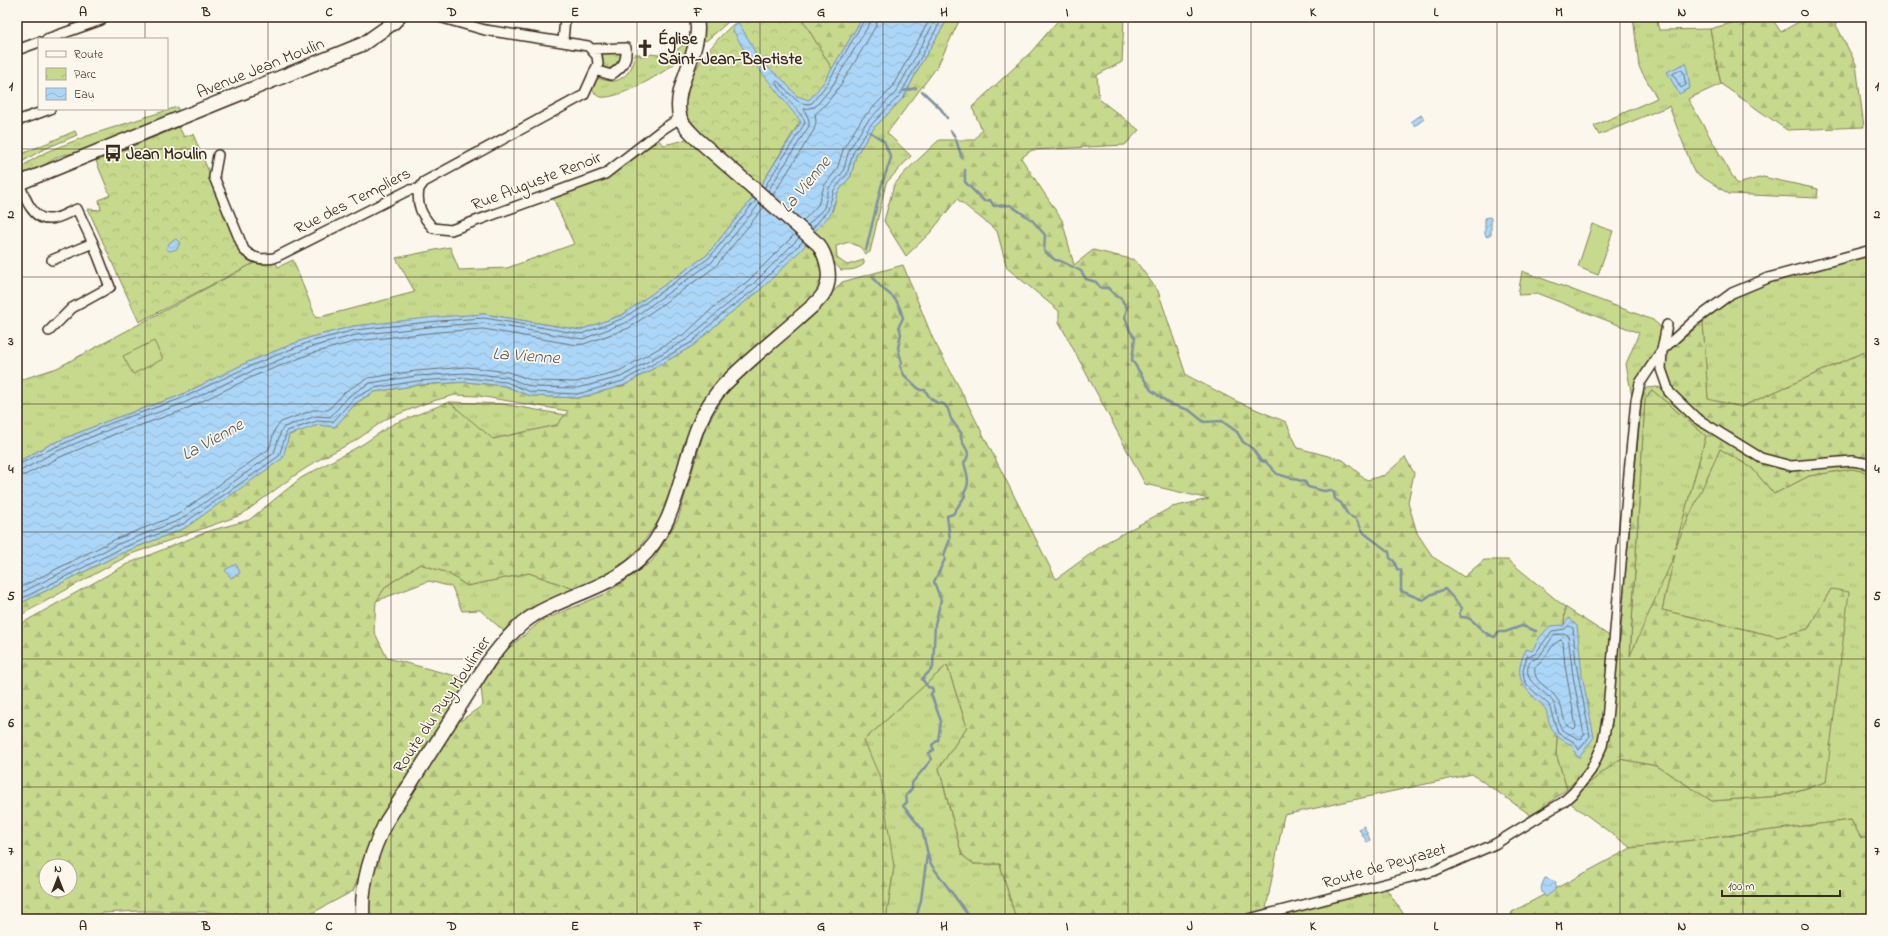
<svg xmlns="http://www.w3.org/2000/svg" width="1888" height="936" font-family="'Indie Flower',sans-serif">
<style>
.grass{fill:url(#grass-tufts);stroke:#818256}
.forest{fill:url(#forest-firs);stroke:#818256;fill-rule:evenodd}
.park{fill:url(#park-crowns);stroke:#818256}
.pitch{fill:#c7d98d;stroke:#818256}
.water{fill:url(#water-waves);stroke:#7f91a0}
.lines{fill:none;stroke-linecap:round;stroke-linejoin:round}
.shore{stroke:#686f75;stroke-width:1}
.stream{stroke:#7f91a0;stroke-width:2.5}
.street-casing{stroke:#3b2a1e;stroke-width:12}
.secondary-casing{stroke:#3b2a1e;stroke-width:16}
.street{stroke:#fbf7ec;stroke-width:9}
.secondary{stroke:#fbf7ec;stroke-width:13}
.grid{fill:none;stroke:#3b2a1e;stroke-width:1;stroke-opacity:0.55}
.labels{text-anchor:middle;stroke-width:3.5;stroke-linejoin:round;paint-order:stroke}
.poi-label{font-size:17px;font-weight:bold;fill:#3b2a1e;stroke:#fbf7ec;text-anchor:start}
.street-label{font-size:17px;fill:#3b2a1e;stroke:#fbf7ec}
.water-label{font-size:18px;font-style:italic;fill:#575554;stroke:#fbf7ec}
.neatline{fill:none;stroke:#3b2a1e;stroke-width:1.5}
.grid-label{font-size:13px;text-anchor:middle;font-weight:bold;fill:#3b2a1e}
</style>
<defs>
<pattern id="grass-tufts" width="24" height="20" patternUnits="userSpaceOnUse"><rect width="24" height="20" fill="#c7d98d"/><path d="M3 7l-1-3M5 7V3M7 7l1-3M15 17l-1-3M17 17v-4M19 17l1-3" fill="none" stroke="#acba79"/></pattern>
<pattern id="forest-firs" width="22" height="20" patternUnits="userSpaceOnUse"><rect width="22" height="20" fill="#c7d98d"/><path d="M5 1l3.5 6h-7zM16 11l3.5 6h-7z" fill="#acba79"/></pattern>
<pattern id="park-crowns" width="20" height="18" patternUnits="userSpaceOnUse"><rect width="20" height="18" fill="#c7d98d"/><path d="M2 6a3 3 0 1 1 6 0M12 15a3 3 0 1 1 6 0" fill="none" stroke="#acba79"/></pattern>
<pattern id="water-waves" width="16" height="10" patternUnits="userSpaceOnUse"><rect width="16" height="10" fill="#acd6f7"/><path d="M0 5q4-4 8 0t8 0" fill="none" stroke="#95b8d3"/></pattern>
</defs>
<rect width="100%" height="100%" fill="#fbf7ec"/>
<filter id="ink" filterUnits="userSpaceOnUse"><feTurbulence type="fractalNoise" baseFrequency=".025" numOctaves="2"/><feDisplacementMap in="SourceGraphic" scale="8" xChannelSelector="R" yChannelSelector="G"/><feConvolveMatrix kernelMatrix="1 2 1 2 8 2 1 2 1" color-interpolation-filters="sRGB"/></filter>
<g filter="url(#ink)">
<path class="grass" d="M701 17H734L706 41 703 39V24Z
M949 17H961L937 67 887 133 911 156 886 183 870 252 866 254 860 247 849 242 836 246 837 258 847 265 864 260V264C857 270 850 270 841 270 829 259 826 244 814 232L832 212 838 192 851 176 856 155 873 129 904 97 920 65Z
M1633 17H1656L1659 30 1710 29 1721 84 1688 99 1737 184 1763 177 1818 189 1817 198 1729 194 1694 172 1669 106 1599 135 1594 126 1657 98 1639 67Z
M688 41H692C691 44 690 50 687 52 676 67 620 100 601 97 596 96 595 93 592 89L596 78C601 79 610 82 615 81 627 78 635 65 635 54H640V56L647 54 648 56 650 55 651 54 658 55 678 49Z
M623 52 620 65 607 69 602 68 600 53Z
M177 107 179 112 79 153C61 154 55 157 41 168 35 172 24 174 17 177V169L46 152 87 136Z
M75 131 77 135 40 151 17 165V156Z
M688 138 755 195 707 255 622 315 580 330 484 314 354 326 308 338 248 362 179 396 110 420 51 444 17 462V381L57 368 254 263 268 264 275 261 278 267 293 260 316 318 415 292 396 258 450 247 459 270 507 268 574 244 553 198 611 176 657 139 664 145 681 141Z
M1871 256V349L1741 407 1708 400 1703 322C1715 312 1725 302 1739 294 1776 274 1830 266 1871 256Z
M1522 271 1653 320 1662 328 1660 345 1650 359 1632 397 1626 364 1639 333 1539 294 1518 295Z
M1652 390 1706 436 1676 545 1720 449 1752 468 1774 494 1809 476 1852 469 1871 473V838H1861L1851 820 1631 848 1569 802 1580 790 1620 759 1657 766 1712 801 1781 796 1826 782 1831 589 1808 629 1778 637 1662 610 1674 557 1630 658 1645 399Z
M449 402 503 404 565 415 558 425 492 439Z
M420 564 448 573 467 586 529 573 577 590 506 633 480 610 462 611 452 587 429 581 376 601 386 586Z
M1565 607 1611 637 1600 735 1589 766 1567 789 1556 754Z
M947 665 967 727 939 768 962 855 974 864H1000L1016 919H886L894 867 864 740Z
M1385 887 1407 919H1259Z"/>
<path class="forest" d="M801 17H863L832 69Z
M1061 17H1124L1122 62 1097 75 1099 99 1139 130 1125 145 1032 150 1021 158 1062 220 1074 265 1093 250 1135 260 1158 291 1186 375 1236 401 1286 422 1298 448 1343 460 1367 480 1385 475 1405 457 1414 473 1408 502 1417 533 1433 557 1464 577 1484 560H1508L1565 607 1556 754 1567 789 1532 816 1472 774 1284 815 1266 909 1243 919H1016L1000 864H974L962 855 939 768 967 727 947 665 864 740 881 780 894 867 886 919H368L367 895 376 857 399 809 456 724 483 705 481 687 505 651 541 621 607 593 652 561 678 519 705 428 726 393 818 309 842 282 903 265 933 339 959 387 1056 579 1107 542 1172 507 1209 499 1145 484 1059 322V311L1007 268 997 231 957 199 931 232 906 256 884 221 894 185 905 172 939 140H974L982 130 972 107 1031 52Z
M1752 17H1771L1781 32 1807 17H1832L1856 64 1864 127 1787 130 1721 84 1710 29Z
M807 243 817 252 822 275 819 291 808 306 717 383 695 417 661 517 628 564 577 590 529 573 467 586 448 573 420 564 386 586 376 602 374 631 387 658 471 680 386 809 353 891 305 917 279 919 209 912 138 911 104 913 80 919H17V626L127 564 209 531 249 520 301 478 363 444 393 424 449 402 493 439 557 425 568 411 479 396 455 395 429 402 386 419 355 441 320 459 294 476 241 515 131 554 17 617V605L122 553 185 528 282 458 289 435 318 424 335 427 356 403 374 392 418 385 466 382 505 386 531 396 578 398 625 385 694 345 725 317 758 292ZM46 866H70V890H46Z
M1703 322 1708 399 1741 407 1871 349V473L1852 469 1809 476 1774 494 1752 468 1720 449 1675 548 1706 436 1652 390 1645 399 1630 656 1675 554 1662 610 1778 637 1808 629 1831 589 1849 592 1826 782 1779 796 1712 801 1657 766 1620 759 1580 790 1612 718 1642 396 1646 388 1657 387 1665 389 1705 419C1681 400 1660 386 1666 352Z
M1851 820 1861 838H1871V919H1510L1512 912 1631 848Z"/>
<path class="park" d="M743 17H801L832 69 761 185C744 171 691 133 685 115 674 86 720 31 743 17Z
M179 127 184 137 193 134 243 254 254 263 139 322 88 209 101 210 99 200 110 195 96 161Z"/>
<path class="pitch" d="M1592 224 1613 231 1598 275 1578 267Z
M154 341 163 359 133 374 123 356Z"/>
<path class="water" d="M863 17H949L920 65 904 97 873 129 856 155 851 176 838 192 830 215 814 232 803 248 758 292 725 317 694 345 625 385 578 398 530 396 505 386 466 382 418 385 374 392 356 403 335 427 318 425 289 435 283 458 185 528 122 553 17 605V462L51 444 110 420 179 396 248 362 308 338 354 326 437 317 484 314 580 330 622 315 707 255 752 199 801 122 744 50 732 28 738 22 750 42 758 59 783 80 797 96 809 100 824 82Z
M1686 63 1690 88 1679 94 1667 72Z
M1421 115 1424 119 1415 126 1411 122Z
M1489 217 1491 218V235L1487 237 1485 235V218Z
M176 239 180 243 177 249 170 251 166 249 170 242Z
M236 564 240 573 231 578 225 570Z
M1569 618 1577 626 1582 675 1594 737 1579 758 1577 757 1572 745C1558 739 1552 733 1548 718 1547 715 1547 709 1544 707 1541 703 1536 700 1533 696 1516 680 1517 669 1526 649L1532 651 1540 637 1550 626 1564 625Z
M1364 826 1370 840 1367 842 1359 829Z
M1545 878 1556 882 1555 890 1546 897C1539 891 1541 886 1545 878Z"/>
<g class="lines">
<path class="shore" d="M1681 70 1683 71 1686 85 1681 88 1673 74Z
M764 188 805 123 804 119 775 82 777 81C788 88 795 108 812 103L827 84 866 17
M768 191 809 126V120L804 109 815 107 831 88 870 23 872 17
M773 195 814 130 816 122 815 114C837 98 861 50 876 26L878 17
M803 221 818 205 824 186 837 169 844 147 862 119 891 89 931 17
M808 225 824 208 829 188 843 172 849 150 866 123 896 92 937 17
M812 229 828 210 834 190 847 174 853 153 870 126 900 95 943 17
M17 465 53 448 111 423 180 399 250 366 309 342 355 330 438 321 484 318 581 334 624 318 709 258 756 200
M17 470H22L55 452 113 428 182 404 252 371 311 347 356 335 438 326 483 323 583 339 627 322 712 262 760 203
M17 476 25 475 58 458 115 434 184 410 254 376 313 353 357 341 438 332 483 329 577 345 584 344 629 328 715 267 764 207
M17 589 116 539 177 515 269 449 275 429 281 422 313 410H328L346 391 368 378 416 371 467 367 508 372 534 381 576 382 619 371 686 333 715 306 748 281 795 234
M17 595 118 544 180 520 274 453 281 431 284 427 316 416 330 417 350 395 370 383 416 376 466 373 506 377 532 387 577 388 621 377 689 338 719 311 752 285 799 238
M17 601 120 549 183 524 279 456 287 431 317 421 333 422 353 399 374 388 417 381 466 378 506 382 531 392 578 394 623 381 692 342 722 314 755 289 803 241
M1569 626 1573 628 1576 664 1590 736 1579 750 1574 742 1558 733 1549 705 1527 685 1524 679 1523 670 1527 656 1535 654 1552 631 1565 629Z
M1566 634 1568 635 1573 676 1584 735 1581 740 1562 730C1557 721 1558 710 1553 702 1544 688 1520 683 1530 661L1539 657 1554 635Z
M1561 640 1563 642 1565 666 1576 727 1574 729 1567 726C1562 717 1563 706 1557 699 1550 687 1532 683 1535 667 1546 661 1551 642 1561 640Z"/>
<path class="stream" d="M903 91 916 88
M922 91 941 109 947 118
M951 131 955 137 962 158
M965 170V182L984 201 990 200 994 206 1010 205 1032 220 1045 235 1044 251 1055 260 1061 261 1081 271 1086 279 1096 282 1101 288H1108L1117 297H1120L1127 308 1125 317 1130 331 1135 338 1132 360 1151 390 1170 404 1189 410 1204 422 1222 421 1237 432 1243 442 1252 448 1261 461 1266 462 1277 474 1305 482 1308 487 1324 491 1331 490 1334 493 1335 499 1341 503 1348 515 1356 519 1364 533 1389 552 1390 558 1394 561 1397 569 1401 570V591L1423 600 1432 594 1445 589 1462 608 1459 614 1461 617C1473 616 1477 628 1486 633 1488 635 1492 636 1495 637L1498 632H1505L1522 626 1536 631
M866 250 881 187 891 158 884 141 870 132
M873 277C878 287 886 290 894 298 899 303 901 311 903 318L899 326 901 334 898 348 902 363 900 366 904 375 920 390H925C929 398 935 404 944 404L948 409 951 419 961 433C959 447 975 449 964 463 967 474 971 483 964 493L965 496 953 514 947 516 950 539 944 555 945 559 934 582 941 600 935 624 933 668 922 679 928 687 932 688 933 691 931 694 941 721 938 740 932 745 934 750 929 753 931 760 912 783V788L906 796 907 802 903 806 922 829 930 863 971 919
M916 919 921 900 927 855"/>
<g class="street-casing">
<path id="street" d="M47 39 101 20
M563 42 565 17
M592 49 626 48C627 63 622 67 611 75L595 70
M17 50 39 42
M17 121 50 109
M218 155 214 177 244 250C254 259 261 260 274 258L409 190 419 189 424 182 584 95 598 64 597 56 588 46 485 30 439 17
M19 183C24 196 33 221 50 219 59 219 69 212 77 209L93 243 110 287 72 308 49 331
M419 189C416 205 422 216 433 228L451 230 605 174 663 129 680 118
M52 260 93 243
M1667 325 1662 350 1661 369 1669 392 1696 418 1761 458 1791 466 1852 461 1871 464
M1249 919 1434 871 1495 844 1563 802 1574 792 1591 770 1602 746 1607 720 1630 462 1636 400 1640 383 1662 350 1694 321 1732 293 1768 278 1871 250"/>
</g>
<g class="secondary-casing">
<path id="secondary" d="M17 184 363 44 393 23 399 17
M363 919C360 884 371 852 386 822L488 662C501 645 515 627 534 615 568 595 608 588 638 561 690 514 677 435 723 386 746 362 773 341 798 319 806 311 820 302 825 291 832 277 827 258 819 245L697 139C691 132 682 125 680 117 671 87 705 48 696 17"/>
</g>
<use href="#street" class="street"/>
<use href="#secondary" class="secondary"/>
</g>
</g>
<path class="grid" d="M145 17V39M268 17V919M391 17V919M514 17V919M637 17V919M760 17V919M883 17V919M1005 17V919M1128 17V919M1251 17V919M1374 17V919M1497 17V919M1620 17V919M1743 17V919M145 109V919M17 149H1871M17 277H1871M17 404H1871M17 532H1871M17 659H1871M17 787H1871"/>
<defs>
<g id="church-bare" transform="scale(1.38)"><path d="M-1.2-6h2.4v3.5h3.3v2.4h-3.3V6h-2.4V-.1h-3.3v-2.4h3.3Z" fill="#3b2a1e" stroke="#fbf7ec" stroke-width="2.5" paint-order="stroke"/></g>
<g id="bus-bare" transform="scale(1.38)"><path d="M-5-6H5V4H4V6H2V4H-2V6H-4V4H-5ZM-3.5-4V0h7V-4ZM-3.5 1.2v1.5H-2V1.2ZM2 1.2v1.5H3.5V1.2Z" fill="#3b2a1e" stroke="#fbf7ec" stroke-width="2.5" paint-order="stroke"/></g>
</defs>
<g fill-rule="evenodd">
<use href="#church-bare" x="645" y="48"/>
<use href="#bus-bare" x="113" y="153"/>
</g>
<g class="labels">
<g class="poi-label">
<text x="658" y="44">Église<tspan x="658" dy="20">Saint-Jean-Baptiste</tspan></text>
<text x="126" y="159">Jean Moulin</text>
</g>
<g class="street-label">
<text transform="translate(260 67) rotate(-22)" y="6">Avenue Jean Moulin</text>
<text transform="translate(536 180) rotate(-21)" y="6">Rue Auguste Renoir</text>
<text transform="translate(352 200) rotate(-27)" y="6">Rue des Templiers</text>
<text transform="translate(441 704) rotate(-56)" y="6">Route du Puy Moulinier</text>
<text transform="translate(1384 865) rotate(-16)" y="6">Route de Peyrazet</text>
</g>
<g class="water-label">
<text transform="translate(805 184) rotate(-50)" y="6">La Vienne</text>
<text transform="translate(526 355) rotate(4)" y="6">La Vienne</text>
<text transform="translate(212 439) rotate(-29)" y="6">La Vienne</text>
</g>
</g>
<rect width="1888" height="936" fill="none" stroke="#fbf7ec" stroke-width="44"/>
<rect x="38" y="38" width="130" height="72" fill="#fbf7ec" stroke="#aea59a"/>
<rect x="46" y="51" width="20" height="6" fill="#fbf7ec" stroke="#aea59a"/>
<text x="74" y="58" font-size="12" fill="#3b2a1e">Route</text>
<rect x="46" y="68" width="20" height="12" fill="url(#park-crowns)" stroke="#aea59a"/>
<text x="74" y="78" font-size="12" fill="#3b2a1e">Parc</text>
<rect x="46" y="88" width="20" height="12" fill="url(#water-waves)" stroke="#aea59a"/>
<text x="74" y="98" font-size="12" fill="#3b2a1e">Eau</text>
<g transform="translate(58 878)"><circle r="19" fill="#fbf7ec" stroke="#aea59a"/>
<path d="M0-3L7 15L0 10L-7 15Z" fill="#3b2a1e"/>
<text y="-6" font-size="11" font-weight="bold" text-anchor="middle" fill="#3b2a1e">N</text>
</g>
<path d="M1722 890v6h118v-6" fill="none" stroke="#3b2a1e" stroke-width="2"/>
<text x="1728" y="890" font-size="12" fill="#3b2a1e" stroke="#fbf7ec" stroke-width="3" paint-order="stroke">100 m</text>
<rect x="22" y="22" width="1844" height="892" class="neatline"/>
<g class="grid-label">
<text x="83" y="16">A</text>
<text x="206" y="16">B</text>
<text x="329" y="16">C</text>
<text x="452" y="16">D</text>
<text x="575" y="16">E</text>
<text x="698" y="16">F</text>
<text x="821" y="16">G</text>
<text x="944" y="16">H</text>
<text x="1067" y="16">I</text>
<text x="1190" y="16">J</text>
<text x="1313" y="16">K</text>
<text x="1436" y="16">L</text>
<text x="1559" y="16">M</text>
<text x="1682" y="16">N</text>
<text x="1805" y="16">O</text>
<text x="11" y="90">1</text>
<text x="1877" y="90">1</text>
<text x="11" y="218">2</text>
<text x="1877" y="218">2</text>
<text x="11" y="345">3</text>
<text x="1877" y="345">3</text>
<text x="11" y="473">4</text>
<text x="1877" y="473">4</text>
<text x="11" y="600">5</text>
<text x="1877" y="600">5</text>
<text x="11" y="727">6</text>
<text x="1877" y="727">6</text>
<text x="11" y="855">7</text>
<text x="1877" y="855">7</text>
<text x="83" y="930">A</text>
<text x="206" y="930">B</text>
<text x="329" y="930">C</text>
<text x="452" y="930">D</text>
<text x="575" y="930">E</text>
<text x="698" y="930">F</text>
<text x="821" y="930">G</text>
<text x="944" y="930">H</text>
<text x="1067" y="930">I</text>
<text x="1190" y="930">J</text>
<text x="1313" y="930">K</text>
<text x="1436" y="930">L</text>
<text x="1559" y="930">M</text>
<text x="1682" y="930">N</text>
<text x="1805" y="930">O</text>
</g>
</svg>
